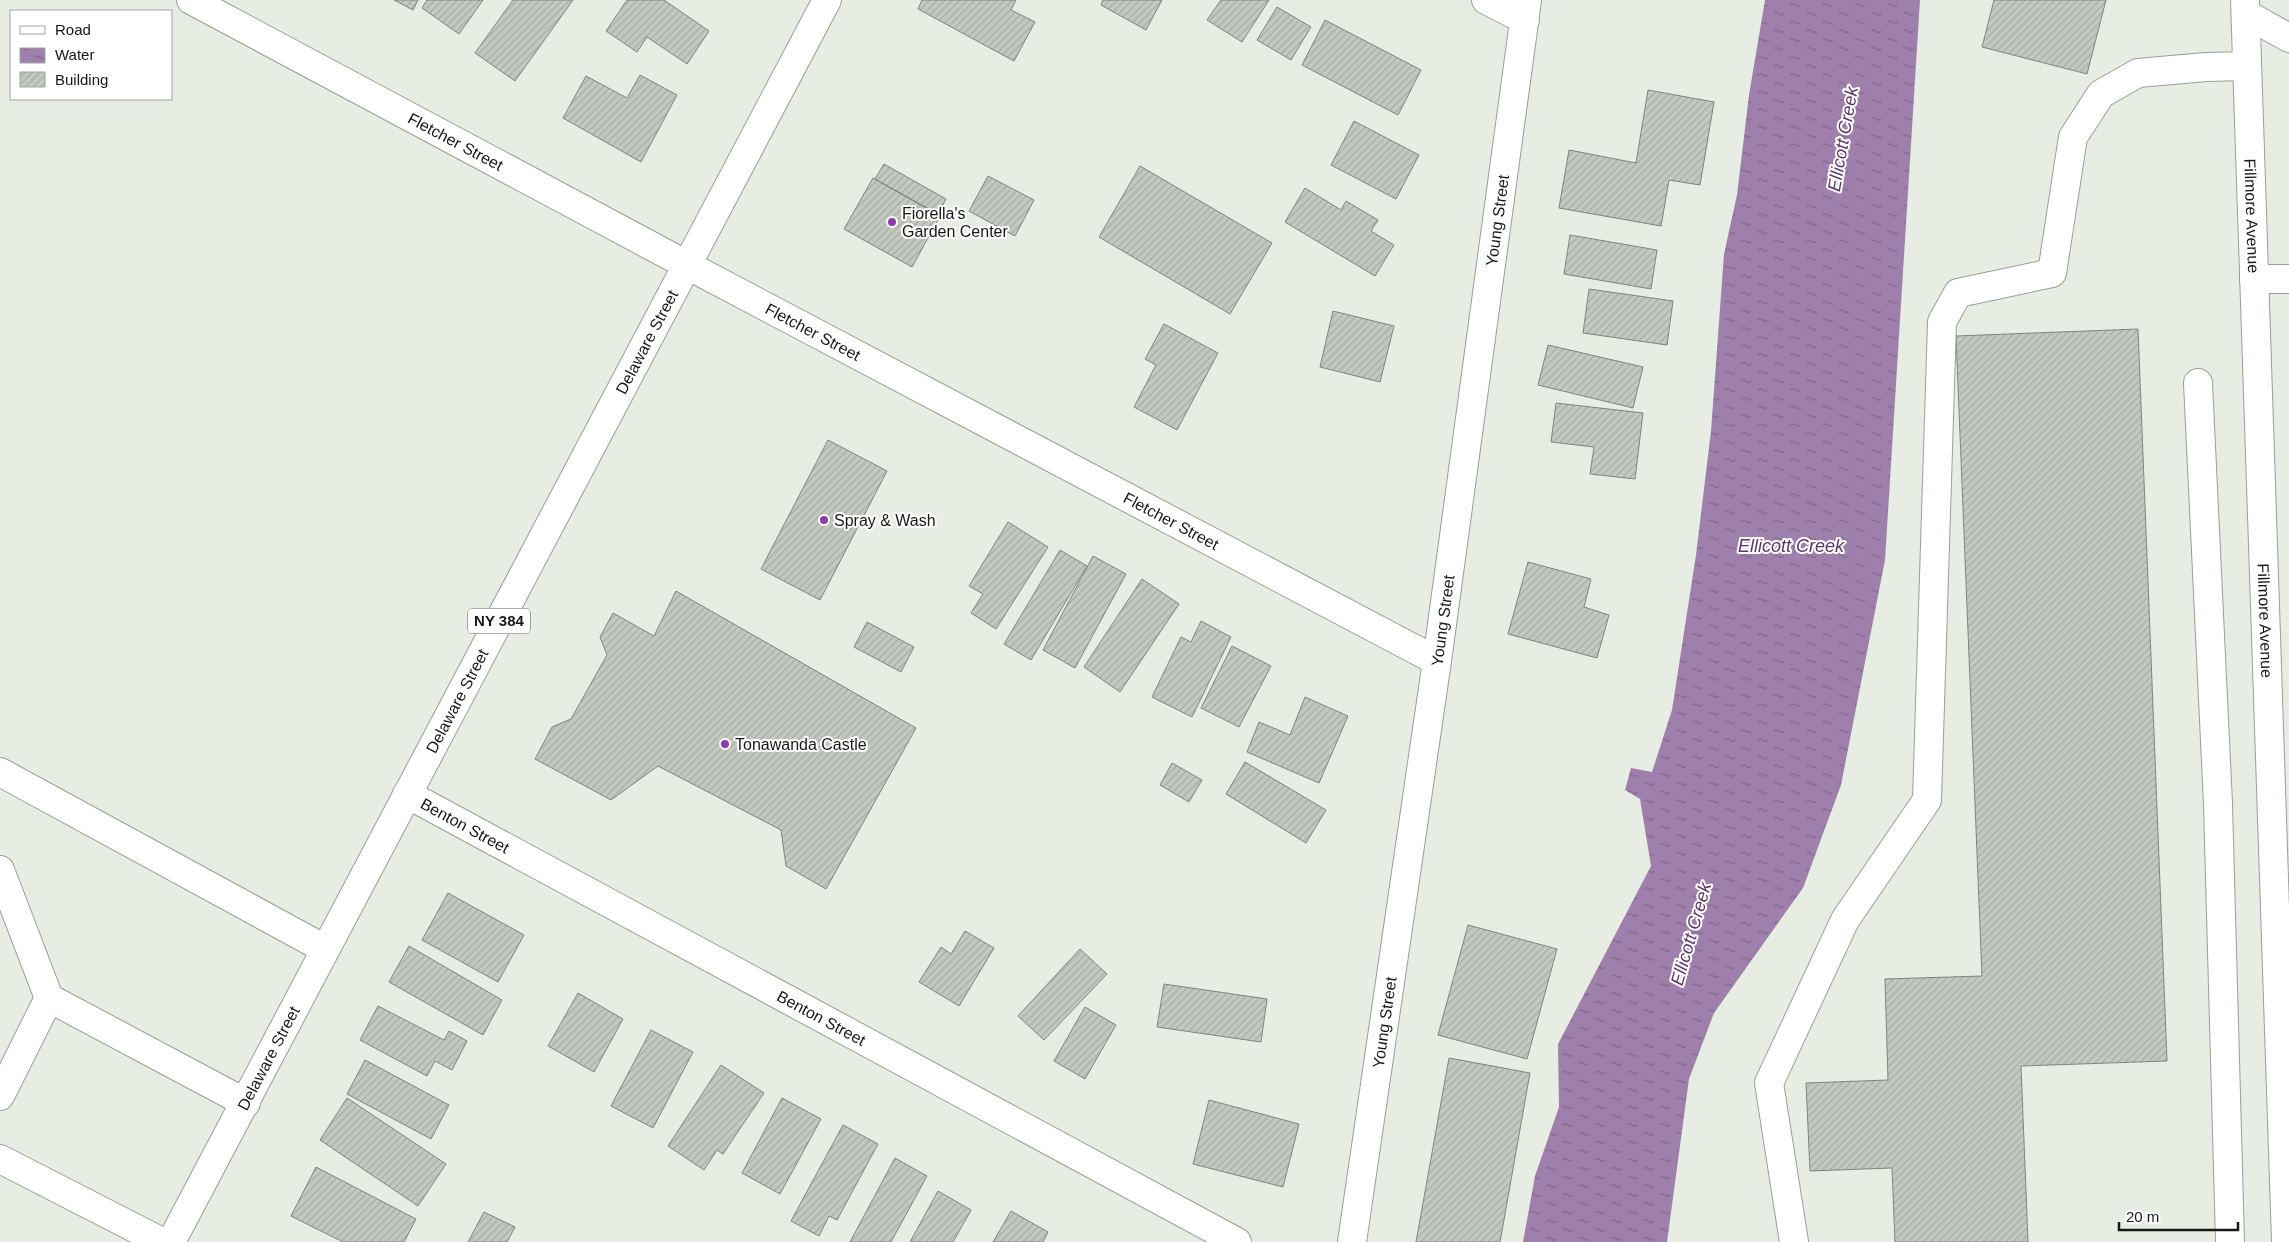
<svg xmlns="http://www.w3.org/2000/svg" width="2289" height="1242" font-family="Arial,sans-serif">
<style>
.water{fill:url(#water-ripples)}
.building{fill:url(#building-hatch);stroke:#7f857c}
.lines{fill:none;stroke-linecap:round;stroke-linejoin:round}
.minor-casing{stroke:#999f96;stroke-width:30}
.major-casing{stroke:#999f96;stroke-width:30}
.minor{stroke:#fff;stroke-width:28}
.major{stroke:#fff;stroke-width:28}
.poi-dot{fill:#8e3cac;stroke:#fff;stroke-width:2}
.labels{text-anchor:middle;stroke-width:4;stroke-linejoin:round;paint-order:stroke}
.shield{fill:#fff;stroke:#5c5d5b;stroke-width:1}
.shield-label{font-size:15px;font-weight:bold;fill:#161815}
.street-label{font-size:16px;fill:#161815;stroke:#fff}
.poi-label{font-size:16px;fill:#161815;stroke:#fff;text-anchor:start}
.water-label{font-size:18px;font-style:italic;fill:#5e346e;stroke:#fff}
</style>
<defs>
<pattern id="water-ripples" width="26" height="14" patternUnits="userSpaceOnUse" patternTransform="scale(1.25)"><rect width="26" height="14" fill="#9f7fac"/><path d="M2 4q2-2 4 0t4 0M15 11q2-2 4 0t4 0" fill="none" stroke="#81678b"/></pattern>
<pattern id="building-hatch" width="6" height="6" patternUnits="userSpaceOnUse" patternTransform="scale(1.25)"><rect width="6" height="6" fill="#c3c9c0"/><path d="M-1 1l2-2M0 6l6-6M5 7l2-2" fill="none" stroke="#a7aca4"/></pattern>
</defs>
<rect width="100%" height="100%" fill="#e7ede3"/>
<path class="water" d="M1765 0H1920L1885 560 1841 785 1803 888 1714 1013 1689 1079 1667 1242H1523L1535 1176 1559 1107 1558 1044 1651 866 1640 799 1625 790 1631 768 1652 772 1672 710 1696 555 1711 431 1724 254 1737 195 1749 95Z"/>
<path class="building" d="M394 0H418L413 10Z
M427 0H483L459 34 422 8Z
M513 0H573L515 81 475 53Z
M627 0H664L709 31 687 64 647 37 637 52 606 31Z
M922 0H1016L1011 10 1035 22 1014 61 918 9Z
M1103 0H1162L1146 30 1101 5Z
M1221 0H1269L1242 42 1207 20Z
M1994 0H2106L2087 74 1982 47Z
M1277 7 1311 27 1291 60 1257 40Z
M1325 20 1421 70 1398 115 1302 65Z
M640 75 677 95 641 162 563 118 586 76 627 98Z
M1648 90 1714 102 1700 185 1669 180 1661 226 1559 208 1569 150 1636 163Z
M1354 121 1419 155 1396 199 1331 165Z
M884 164 946 199 938 214 875 179Z
M1140 166 1272 243 1230 314 1099 237Z
M988 176 1034 200 1015 236 969 211Z
M873 178 940 216 912 267 844 229Z
M1305 188 1341 210 1346 201 1378 220 1371 231 1394 245 1375 276 1285 222Z
M1570 235 1657 250 1651 289 1564 274Z
M1589 289 1673 301 1667 345 1583 333Z
M1333 311 1394 326 1380 382 1320 367Z
M1164 324 1218 353 1177 430 1134 407 1156 365 1145 359Z
M2138 329 2167 1061 2021 1066 2028 1242H1895L1892 1168 1810 1171 1806 1083 1888 1080 1885 979 1982 976 1956 336Z
M1548 345 1643 367 1633 408 1538 385Z
M1556 403 1643 413 1635 479 1590 474 1594 447 1551 442Z
M828 440 887 471 820 600 761 569Z
M1008 522 1048 547 996 629 971 613 983 594 969 586Z
M1060 550 1087 566 1031 660 1004 644Z
M1093 556 1126 574 1075 668 1043 650Z
M1528 562 1591 579 1584 607 1609 615 1597 658 1508 634Z
M1142 579 1179 604 1120 692 1084 667Z
M676 591 916 728 826 889 786 866 781 830 658 766 611 800 535 759 552 727 571 719 607 655 600 637 613 613 654 636Z
M1201 621 1231 637 1192 717 1152 697 1181 637 1191 642Z
M867 622 914 647 901 672 854 647Z
M1232 646 1271 666 1239 727 1201 708Z
M1305 697 1348 716 1319 783 1247 752 1259 722 1290 735Z
M1245 762 1326 810 1306 843 1226 794Z
M1172 763 1202 780 1189 802 1160 785Z
M448 893 524 935 498 982 422 940Z
M1468 925 1557 949 1527 1059 1438 1035Z
M965 931 994 948 959 1006 919 982 941 947 951 954Z
M409 946 502 1000 483 1035 389 982Z
M1080 949 1107 974 1044 1040 1018 1016Z
M1164 984 1267 999 1261 1042 1157 1027Z
M578 993 623 1019 594 1072 548 1046Z
M378 1006 444 1040 449 1031 467 1041 452 1070 435 1061 427 1076 360 1040Z
M1085 1007 1116 1025 1085 1079 1054 1061Z
M651 1030 693 1052 653 1128 611 1106Z
M1449 1058 1530 1073 1500 1242H1416Z
M365 1060 449 1105 431 1139 347 1094Z
M721 1065 764 1093 723 1154 717 1150 704 1170 668 1146Z
M347 1098 446 1164 418 1206 320 1140Z
M782 1098 821 1119 780 1194 742 1173Z
M1209 1100 1299 1124 1283 1187 1193 1164Z
M843 1125 878 1144 837 1220 829 1216 819 1236 791 1221Z
M895 1158 927 1176 891 1242H850Z
M316 1167 416 1219 404 1242H343L291 1216Z
M938 1191 971 1210 953 1242H910Z
M1011 1211 1048 1232 1043 1242H993Z
M484 1212 515 1227 507 1242H468Z"/>
<g class="lines">
<g class="minor-casing">
<g id="minor">
<path id="s1" d="M191 0 687 265 1437 661"/>
<path d="M1486 0 1525 20"/>
<path id="s2" d="M2245 0 2286 1242"/>
<path d="M2246 14 2289 38"/>
<path d="M2254 279H2289"/>
<path d="M2198 383 2218 804 2230 1242"/>
<path d="M0 772 325 949"/>
<path id="s3" d="M407 794 1237 1242"/>
<path d="M0 870 49 998"/>
<path d="M0 1096 49 998 246 1103"/>
<path d="M0 1159 162 1242"/>
<path id="s4" d="M1352 1242 1437 661 1527 0"/>
<path d="M1794 1242 1769 1083 1845 920 1927 800 1942 322 1958 293 2052 273 2073 137 2101 94 2138 73 2206 67 2247 66"/>
</g>
</g>
<g class="major-casing">
<g id="major">
<path id="s5" d="M171 1242 827 0"/>
</g>
</g>
<use href="#minor" class="minor"/>
<use href="#major" class="major"/>
</g>
<g class="poi-dot">
<circle cx="892" cy="222" r="5"/>
<circle cx="824" cy="520" r="5"/>
<circle cx="725" cy="744" r="5"/>
</g>
<g class="labels">
<rect class="shield" x="468" y="608.5" width="62" height="25" rx="4"/>
<g class="shield-label">
<text x="499" y="626">NY 384</text>
</g>
<g class="street-label">
<text dy="6" stroke="none"><textPath href="#s1" startOffset="300">Fletcher Street</textPath></text>
<text dy="6" stroke="none"><textPath href="#s2" startOffset="216">Fillmore Avenue</textPath></text>
<text dy="6" stroke="none"><textPath href="#s4" startOffset="1032">Young Street</textPath></text>
<text dy="6" stroke="none"><textPath href="#s1" startOffset="705">Fletcher Street</textPath></text>
<text dy="6" stroke="none"><textPath href="#s5" startOffset="1018">Delaware Street</textPath></text>
<text dy="6" stroke="none"><textPath href="#s1" startOffset="1110">Fletcher Street</textPath></text>
<text dy="6" stroke="none"><textPath href="#s4" startOffset="628">Young Street</textPath></text>
<text dy="6" stroke="none"><textPath href="#s2" startOffset="621">Fillmore Avenue</textPath></text>
<text dy="6" stroke="none"><textPath href="#s5" startOffset="612">Delaware Street</textPath></text>
<text dy="6" stroke="none"><textPath href="#s3" startOffset="66">Benton Street</textPath></text>
<text dy="6" stroke="none"><textPath href="#s3" startOffset="471">Benton Street</textPath></text>
<text dy="6" stroke="none"><textPath href="#s4" startOffset="222">Young Street</textPath></text>
<text dy="6" stroke="none"><textPath href="#s5" startOffset="208">Delaware Street</textPath></text>
</g>
<g class="poi-label">
<text x="902" y="219">Fiorella's<tspan x="902" dy="18">Garden Center</tspan></text>
<text x="834" y="526">Spray &amp; Wash</text>
<text x="735" y="750">Tonawanda Castle</text>
</g>
<g class="water-label">
<text transform="translate(1843 139) rotate(-80)" y="6">Ellicott Creek</text>
<text x="1791" y="552">Ellicott Creek</text>
<text transform="translate(1691 934) rotate(-74)" y="6">Ellicott Creek</text>
</g>
</g>
<rect x="10" y="10" width="162" height="90" fill="#ffffff" stroke="#a2a3a1"/>
<rect x="20" y="26" width="25" height="8" fill="#ffffff" stroke="#a2a3a1"/>
<text x="55" y="35" font-size="15" fill="#161815">Road</text>
<rect x="20" y="48" width="25" height="15" fill="url(#water-ripples)" stroke="#a2a3a1"/>
<text x="55" y="60" font-size="15" fill="#161815">Water</text>
<rect x="20" y="72" width="25" height="15" fill="url(#building-hatch)" stroke="#a2a3a1"/>
<text x="55" y="85" font-size="15" fill="#161815">Building</text>
<path d="M2119 1222v8h119v-8" fill="none" stroke="#161815" stroke-width="2.5"/>
<text x="2126" y="1222" font-size="15" fill="#161815" stroke="#ffffff" stroke-width="4" paint-order="stroke">20 m</text>
</svg>
